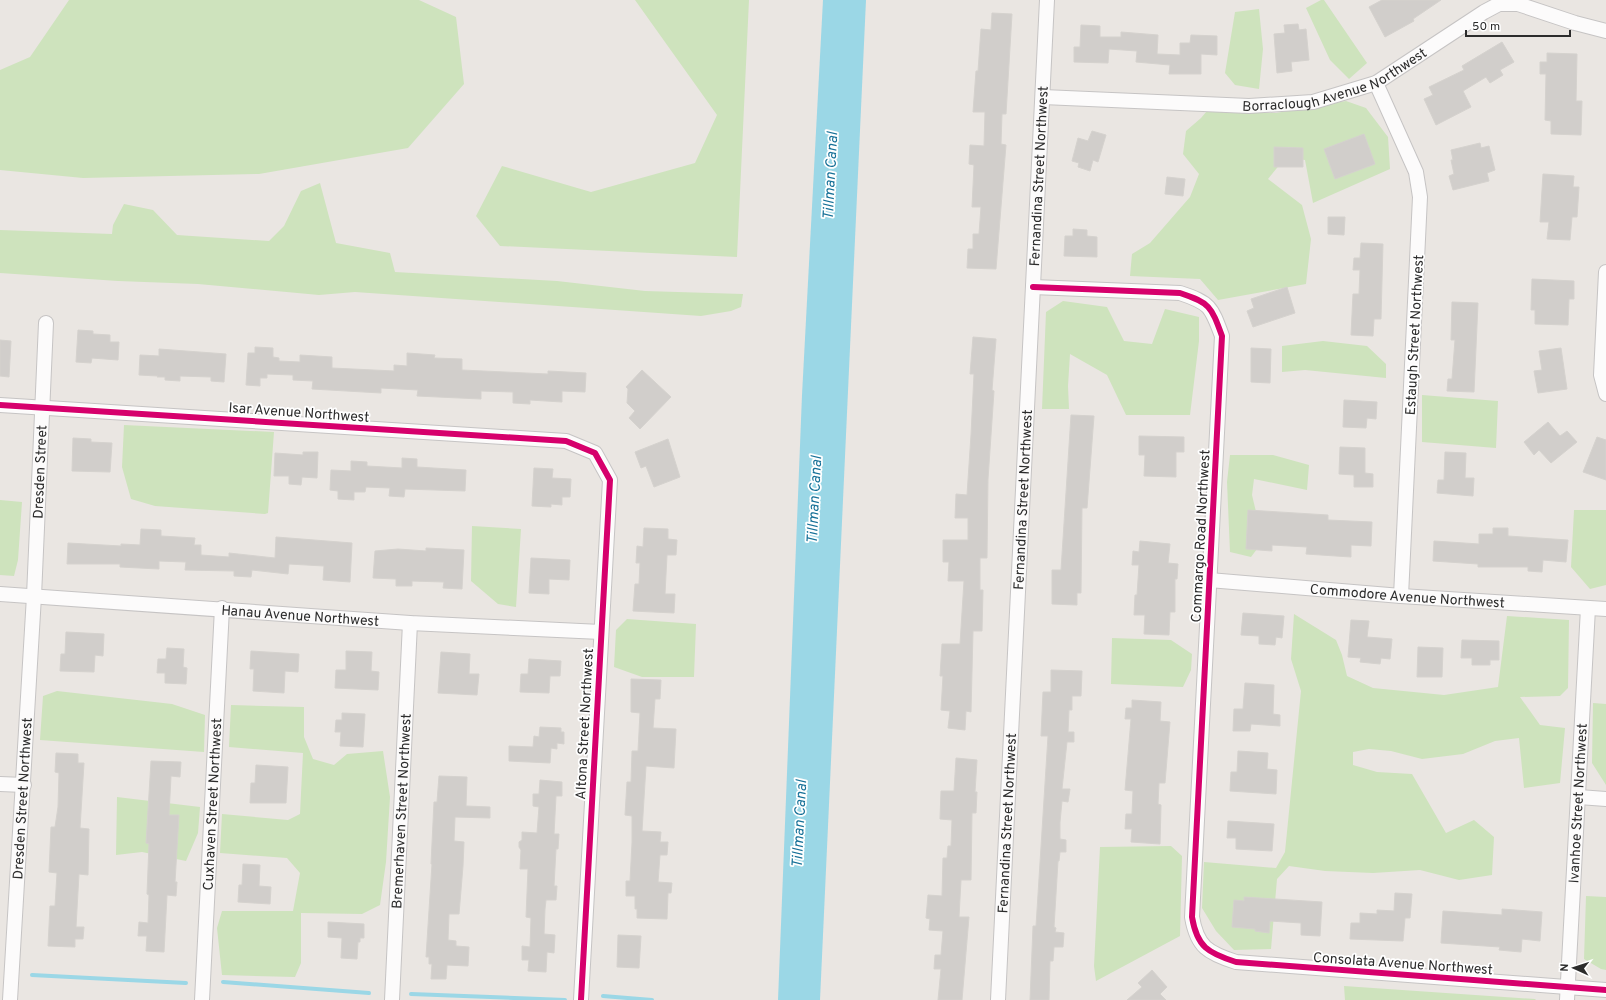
<svg xmlns="http://www.w3.org/2000/svg" width="1606" height="1000" font-family="Overpass,sans-serif">
<style>
.green{fill:#cee3bd}
.water{fill:#9bd7e6}
.lines{fill:none;stroke-linecap:round;stroke-linejoin:round}
.stream{stroke:#9bd7e6;stroke-width:4}
.building{fill:#d1cecb;stroke:#d5d2ce}
.street-casing{stroke:#c6c4c4;stroke-width:16}
.street{stroke:#fcfbfb;stroke-width:14}
.cycleway-casing{stroke:#fff;stroke-width:8}
.cycleway{stroke:#d6006c;stroke-width:6}
.labels{text-anchor:middle;stroke-width:3.5;stroke-linejoin:round;paint-order:stroke}
.street-label{font-size:14px;fill:#2c2c2c;stroke:#fff}
.water-label{font-size:15px;font-style:italic;fill:#157097;stroke:#fff}
</style>
<rect width="100%" height="100%" fill="#eae6e2"/>
<path class="green" d="M69 0H419L456 17 464 84 408 148 259 174 83 178 0 170V70L30 57Z
M635 0H749L737 257 500 246 476 216 502 166 591 192 695 163 717 115Z
M1321 0H1324L1367 63 1349 79 1330 60 1306 8Z
M1259 9 1263 49 1259 89 1235 85 1225 73 1235 12Z
M1346 101 1366 108 1388 137 1390 169 1313 203 1305 160 1285 158 1268 179 1302 205 1311 239 1306 284 1218 300 1200 279 1130 276 1132 254 1150 243 1190 197 1199 174 1183 154 1186 131 1201 118 1207 111 1276 113Z
M320 183 336 243 390 253 395 272 557 281 645 291 743 294 741 307 731 311 701 316 355 292 319 295 198 284 118 281 0 273V230L112 234 113 225 124 204 153 210 177 235 269 241 284 226 301 191Z
M1063 301 1107 307 1124 341 1152 344 1165 309 1199 317V341L1190 415H1126L1107 375 1070 354 1068 386 1069 409H1042L1046 312Z
M1323 341 1367 346 1386 364V378L1305 370 1282 372V346Z
M1422 395 1498 401 1496 448 1422 442Z
M124 425 274 432 268 513 265 514 155 506 131 499 122 467Z
M1230 455H1273L1309 465 1307 490 1254 479 1252 495 1263 541 1251 557 1230 552 1227 482Z
M0 500 22 502 18 560 14 576 0 575Z
M1574 510H1606V585L1590 589 1571 567Z
M472 526 521 529 516 607 498 604 471 581Z
M1294 614 1336 640 1342 655 1347 676 1373 688 1444 695 1498 687 1507 616 1569 620 1568 688 1560 696 1520 697 1540 725 1565 728 1560 783 1524 788 1519 738 1495 741 1463 754 1422 759 1391 751 1369 749 1353 752V765L1377 772 1412 774 1446 833 1474 820 1494 837 1492 875 1459 880 1420 870 1373 873 1325 871 1289 866 1277 879 1271 949 1234 950 1216 931 1202 908 1204 862 1276 868 1285 852 1301 691 1291 659Z
M627 619 696 624 694 677H642L614 667 616 630Z
M1112 638 1171 640 1192 654 1191 670 1183 687 1111 684Z
M57 691 172 704 205 715 204 752 40 740 43 696Z
M1593 703 1606 704V785L1592 763Z
M231 705 304 707V737L313 759 334 765 347 754 383 751 390 797 386 862 380 905 362 914 301 913V963L295 977 222 975 217 928 222 911H293L300 873 287 858 220 853 222 814 288 820 300 814 303 753 229 747Z
M117 797 200 807 198 833 186 861 142 852 116 855Z
M1171 846 1182 856 1180 936 1096 981 1094 966 1100 847Z
M1586 896 1606 897V970L1601 969 1584 959Z
M1344 986 1535 999 1536 1000H1345Z"/>
<path class="water" d="M823 0H866L820 1000H778L802 395Z"/>
<g class="lines">
<path class="stream" d="M32 975 186 983
M223 982 369 993
M411 994 565 1000
M603 996 652 1000"/>
</g>
<path class="building" d="M1382 0H1441L1413 19 1414 21 1385 37 1369 7Z
M992 13 1012 14 1006 114H1002L1001 144 1006 145 996 269 967 268 968 249H973V234H979L981 207H972L974 165 969 164 970 145 984 146 985 112H973L976 71H978L981 29 991 30Z
M1298 24 1299 30 1306 29 1309 60 1291 62 1292 71 1277 73 1274 34 1285 33 1284 25Z
M1081 25 1100 26V37H1121V32L1158 35 1157 54 1180 55V43H1190L1191 35 1217 36V55L1201 54V74H1169L1170 65 1136 62 1137 51 1109 49 1108 63 1074 62V47H1080Z
M1502 42 1514 62 1500 70 1503 75 1490 83 1486 77 1463 91 1471 107 1436 125 1424 99 1433 95 1429 87 1464 70 1462 66Z
M1547 53 1577 54 1576 101H1582L1581 135 1551 134V121L1545 120 1546 74H1540V62H1547Z
M1092 131 1106 135 1098 162 1093 160 1090 171 1078 167 1079 163 1072 161 1078 138 1088 141Z
M1364 134 1375 164 1335 179 1324 149Z
M1480 143 1481 148 1489 146 1495 170 1487 173 1489 181 1453 190 1449 176 1454 174 1451 160H1453L1451 150Z
M1274 147 1303 148V167H1274Z
M1543 174 1574 176 1573 187H1579L1577 217H1572L1570 240 1547 239 1549 222H1540Z
M1167 177 1185 179 1183 196 1165 194Z
M1328 217H1345L1344 235 1328 234Z
M1073 229 1087 230V236L1097 237V257L1064 256 1065 236H1073Z
M1361 243 1383 244 1381 319H1374L1373 336 1351 335 1353 294H1359L1360 270H1353L1354 258H1360Z
M1532 279 1574 281V299H1569L1568 325 1535 324V310H1531Z
M1287 287 1295 313 1253 327 1247 311 1254 308 1251 299Z
M1452 302 1478 303 1474 392 1447 391 1448 379H1452L1455 340H1451Z
M78 330 93 331V334L110 335V342H119L118 360 92 358 91 363 76 362Z
M973 337 996 339 992 390 994 391 988 479 987 558H980V590H983L982 631H973L971 712 966 711 965 730 948 728 950 711 941 710 943 676H940L942 644H960L964 581H948L949 562H943V540H968V518H955L956 494 967 495 971 435 974 374H970Z
M0 340 11 341 9 377 0 376Z
M255 347 273 348V357L279 358V361L300 362V355L332 357V368L394 371V365L407 366V353L435 355 434 358 462 359V370L548 374V371L586 373 585 392 562 391V402L530 400V404L513 403V392L481 391V399L417 396 418 390 381 388V393L312 389 313 381 293 380V375L267 374V378H260V386L246 385 248 353H255Z
M1251 348 1271 349 1270 383 1251 382Z
M1561 348 1567 389 1538 393 1534 371 1542 370 1539 351Z
M159 349 226 354 224 382 211 381V377L180 376V381L165 380V377H157L158 376 139 375 140 355 159 356Z
M642 370 671 397 640 429 629 418 635 411 627 403 628 389 626 387Z
M1344 400 1377 402 1376 419 1367 418 1366 428 1343 427Z
M1071 415 1094 416 1087 508H1082L1081 593H1077V605L1052 604V570H1061Z
M1548 422 1560 436 1567 431 1577 442 1551 463 1539 450 1534 455 1524 442Z
M1139 436 1184 437V452H1176V477L1144 476 1145 455H1139Z
M1597 437 1606 440V480L1583 472Z
M73 438 91 439V442L112 443 110 472 72 471Z
M668 439 680 477 654 487 646 466 641 468 635 452Z
M1340 447 1365 448V473L1373 474V487H1354V475L1339 474Z
M303 452H318L317 478 302 477 301 485 289 484V476H274L275 453 303 455Z
M1445 452 1466 453 1465 478H1474L1473 496 1437 493 1438 480H1444Z
M402 458 417 459V467L466 470 465 491 405 489 404 497 389 496 390 488 366 487 365 492H354V500L338 499V491L330 490 331 470 351 471V461L367 462V466L402 468Z
M534 468 553 469 552 478 571 479 570 497H562V505L551 504V507L532 506Z
M1248 510 1328 515V520L1372 522 1371 546 1351 545V557L1306 554 1307 547 1272 545V551L1246 549Z
M644 528 668 529V539L677 540 676 555H667L665 594H675L674 613 633 611 635 584H639L640 563H636L637 546 643 547Z
M1493 528H1508V536L1568 540 1566 562 1543 560 1542 572 1528 571V567H1478V564L1433 561 1434 541 1479 544V534H1493Z
M141 529 161 530V536L195 538 194 545H201V555L229 557V553L275 558 276 537 352 543 350 582 323 580 324 566 289 564 288 574 252 570 251 577 234 576V571L185 570 186 562 159 561V569L120 567V564H67L68 543 121 546V544L140 545Z
M1140 541 1170 544 1168 563 1178 564 1177 579H1175V612H1170L1169 635 1144 634 1145 615H1134L1135 595H1137L1139 565H1132L1133 551 1139 552Z
M426 548 464 550 462 589 443 588 444 582 412 581V586H396V579L373 578 375 551 398 549 426 551Z
M531 558 570 560 569 580 549 579V594L529 593Z
M1243 613 1284 616 1282 638 1276 637 1275 645 1259 644V636L1241 635Z
M1351 620 1369 621 1367 637 1392 639 1390 659 1381 658 1380 664 1360 662 1361 658 1348 657Z
M66 632 104 634 103 656 95 655 94 672 60 671 61 654H65Z
M1462 640 1499 641V660H1490V665H1472V658H1461Z
M1418 647 1443 648 1442 677H1417Z
M167 648 184 649 183 667 187 668 186 684 165 683V673H157L158 659H166Z
M251 651 299 654 298 672 285 671 284 693 253 691 254 669H250Z
M346 651 372 652 371 671 379 672 378 690 335 688 336 670H346Z
M441 652 470 654 469 674H479L477 695 438 693Z
M529 659 561 661 560 676H550L549 693 520 692 521 674H528Z
M1051 670 1082 671 1081 696H1072V710H1069L1068 732H1074V742H1067L1062 789H1070L1068 802 1062 801 1060 822V839L1066 840V852H1060L1059 861H1058L1054 927 1056 928 1055 932 1064 933 1063 947H1054L1053 961H1050L1049 1000H1030L1033 926H1036L1048 736H1041L1043 692H1051Z
M631 679 661 680 660 699H655L653 728 676 729 674 768 646 766 642 831 661 832 660 842H668L667 855H660L658 882 672 883 671 893H668L667 919 637 918V909H635V896H626V881H630L632 843V816L625 815 627 782H631L632 751H638L640 713 631 712Z
M1245 683 1274 685 1273 714 1280 715V726L1251 724 1250 731H1233L1234 709H1243Z
M1132 700 1161 702 1160 721 1170 722 1165 783H1159L1158 804 1161 805 1160 844 1131 842 1132 829H1125L1126 814H1132L1133 791 1125 790 1131 719H1125L1126 708H1132Z
M342 713 365 714 363 747 340 746 341 732H335L336 720H342Z
M540 727 561 728V732H564V744L557 743V749L551 748 550 763 509 761V746L533 747 534 736 539 737Z
M1238 751 1268 753 1267 769 1277 770 1276 794 1230 791 1231 772H1237Z
M56 753 78 754V763H84L80 828 89 829 88 875 79 874 76 927H84L83 939H75V947L48 946 50 906H55L57 873 49 872 51 827H55L58 807 59 773 55 772Z
M956 758 977 760 975 792H977L976 813H972L971 880H961L959 917H969L962 1000H938L941 969H934L935 955H941L943 931 929 930 930 919 926 918 928 895 942 896 943 858H947L948 846H951L952 820 940 819 941 791H954Z
M151 761 181 762 180 777 171 776 169 815H179L175 882H177L176 896 167 895 164 952 146 951 147 936H138L139 922 148 923 149 895 147 894 149 844 146 843Z
M256 765 288 767 286 803H250L251 783H255Z
M439 776 467 777 466 806 490 807V818L455 817 454 841 464 842 463 866 459 914H449L448 940 456 941V946L469 947 468 966 447 965 446 979H431L432 964H429V957H426L432 864H431L434 802H437Z
M540 780 562 782V796H556L554 834H559L558 849H556L554 886H557L556 900H546L545 909 544 934 555 935 554 953 547 952 546 972 528 971 529 960H522V946L530 947 531 918 526 917 528 869H520L521 850 519 847V842L522 840V832L537 833 539 807 533 806V794H539Z
M1228 821 1274 824 1272 851 1236 849V838H1227Z
M243 864 260 865 259 886 271 887 270 904 238 902 239 885H242Z
M1395 893 1412 894 1410 918H1405L1403 941 1350 939 1351 923H1360V913L1377 914V910L1394 911Z
M1244 897 1322 902 1320 936 1301 935V923L1270 921 1269 933 1255 931V929L1232 927 1234 900 1244 901Z
M1502 909 1542 912 1540 941 1522 939 1521 952 1499 950 1500 947 1441 943 1443 911 1502 915Z
M328 922 364 924V938H360V942H358L357 959 341 958 342 938 328 937Z
M618 935 641 936 639 968 617 967Z
M1152 970 1167 987 1160 994 1166 1000H1127L1142 987 1138 983Z"/>
<g class="lines">
<g class="street-casing">
<g id="street">
<path d="M1376 83 1416 172 1420 197 1401 596"/>
<path id="s1" d="M1043 97 1249 106 1313 102 1376 83 1484 12 1499 4H1518L1575 23 1606 31"/>
<path d="M1606 272 1601 375 1606 394"/>
<path d="M1033 287 1180 293C1210 303 1211 306 1222 336L1192 917C1197 947 1208 953 1236 962L1606 990"/>
<path d="M0 405 566 441 595 453 610 480 581 1000"/>
<path id="s2" d="M1209 580 1401 596 1606 609"/>
<path id="s3" d="M0 594 410 623 601 632"/>
<path d="M0 784 24 785"/>
<path d="M1579 797 1606 799"/>
<path id="s4" d="M10 1000 34 596 46 323"/>
<path id="s5" d="M202 1000 222 608"/>
<path id="s6" d="M392 1000 410 623"/>
<path id="s7" d="M998 1000 1047 0"/>
<path id="s8" d="M1567 1000 1588 608"/>
</g>
</g>
<use href="#street" class="street"/>
<g class="cycleway-casing">
<path id="cycleway" d="M1033 287 1180 293C1210 303 1211 306 1222 336L1192 917C1197 947 1208 953 1236 962L1606 990
M0 405 566 441 595 453 610 480 581 1000"/>
</g>
<use href="#cycleway" class="cycleway"/>
</g>
<g class="labels">
<g class="street-label">
<text dy="5" stroke="none"><textPath href="#s1" startOffset="297">Borraclough Avenue Northwest</textPath></text>
<text dy="5" stroke="none"><textPath href="#s7" startOffset="825">Fernandina Street Northwest</textPath></text>
<text transform="translate(1414 335) rotate(-87)" y="5">Estaugh Street Northwest</text>
<text transform="translate(299 412) rotate(4)" y="5">Isar Avenue Northwest</text>
<text dy="5" stroke="none"><textPath href="#s4" startOffset="529">Dresden Street</textPath></text>
<text dy="5" stroke="none"><textPath href="#s7" startOffset="501">Fernandina Street Northwest</textPath></text>
<text transform="translate(1200 536) rotate(-87)" y="5">Commargo Road Northwest</text>
<text dy="5" stroke="none"><textPath href="#s2" startOffset="199">Commodore Avenue Northwest</textPath></text>
<text dy="5" stroke="none"><textPath href="#s3" startOffset="301">Hanau Avenue Northwest</textPath></text>
<text transform="translate(584 724) rotate(-87)" y="5">Altona Street Northwest</text>
<text dy="5" stroke="none"><textPath href="#s4" startOffset="202">Dresden Street Northwest</textPath></text>
<text dy="5" stroke="none"><textPath href="#s5" startOffset="196">Cuxhaven Street Northwest</textPath></text>
<text dy="5" stroke="none"><textPath href="#s8" startOffset="197">Ivanhoe Street Northwest</textPath></text>
<text dy="5" stroke="none"><textPath href="#s6" startOffset="189">Bremerhaven Street Northwest</textPath></text>
<text dy="5" stroke="none"><textPath href="#s7" startOffset="177">Fernandina Street Northwest</textPath></text>
<text transform="translate(1403 963) rotate(4)" y="5">Consolata Avenue Northwest</text>
</g>
<g class="water-label">
<text transform="translate(830 176) rotate(-87)" y="5">Tillman Canal</text>
<text transform="translate(814 500) rotate(-87)" y="5">Tillman Canal</text>
<text transform="translate(799 824) rotate(-87)" y="5">Tillman Canal</text>
</g>
</g>
<g transform="translate(1574 968) rotate(273)" stroke="#ffffff" stroke-width="3" paint-order="stroke">
<path d="M0-3L7 15L0 10L-7 15Z" fill="#2c2c2c"/>
<text y="-6" font-size="11" font-weight="bold" text-anchor="middle" fill="#2c2c2c">N</text>
</g>
<path d="M1466 30v6h104v-6" fill="none" stroke="#2c2c2c" stroke-width="2"/>
<text x="1472" y="30" font-size="12" fill="#2c2c2c" stroke="#ffffff" stroke-width="3" paint-order="stroke">50 m</text>
</svg>
